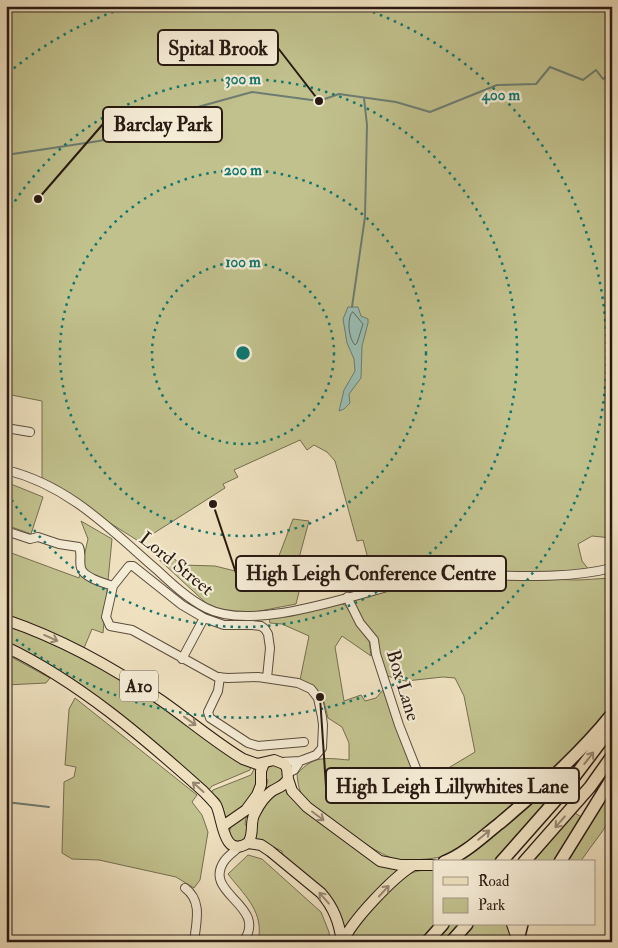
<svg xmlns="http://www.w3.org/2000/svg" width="618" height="948" font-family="'IM FELL Double Pica',serif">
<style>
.green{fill:#c1c18d;stroke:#756e50}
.water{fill:#9abeb2;stroke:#6d7c72}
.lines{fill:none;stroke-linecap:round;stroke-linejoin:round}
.shore{stroke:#626c62;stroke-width:1}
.stream{stroke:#6d7c72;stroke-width:2}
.minor-casing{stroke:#5a4c3e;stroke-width:10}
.major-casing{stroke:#291a12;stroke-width:12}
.highway-casing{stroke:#291a12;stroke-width:14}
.minor{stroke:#f5ecd6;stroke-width:8}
.major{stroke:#efe1c0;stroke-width:10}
.highway{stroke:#efe1c0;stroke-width:11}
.oneway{stroke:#968772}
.ring{fill:none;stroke:#0f766e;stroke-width:2.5;stroke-dasharray:2.5 5}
.labels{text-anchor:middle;stroke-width:4.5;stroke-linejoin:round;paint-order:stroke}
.shield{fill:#f5ecd6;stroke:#66594d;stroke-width:1}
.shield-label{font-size:18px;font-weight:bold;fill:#291a12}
.street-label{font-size:19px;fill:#291a12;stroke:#f5ecd6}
.centre{fill:#0f766e;stroke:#f5ecd6;stroke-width:2.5}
.ring-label{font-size:15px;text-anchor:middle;font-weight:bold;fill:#0f766e;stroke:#f5ecd6;stroke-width:4.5;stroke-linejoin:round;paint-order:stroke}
.leader{fill:none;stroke:#291a12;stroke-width:2}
.callout-dot{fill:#291a12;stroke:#f5ecd6;stroke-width:2}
.callout{fill:#f5ecd6;stroke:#291a12;stroke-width:2}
.callout-label{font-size:20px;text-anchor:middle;font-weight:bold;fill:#291a12}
</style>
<rect width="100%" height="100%" fill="#efe1c0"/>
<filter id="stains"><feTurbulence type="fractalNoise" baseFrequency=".004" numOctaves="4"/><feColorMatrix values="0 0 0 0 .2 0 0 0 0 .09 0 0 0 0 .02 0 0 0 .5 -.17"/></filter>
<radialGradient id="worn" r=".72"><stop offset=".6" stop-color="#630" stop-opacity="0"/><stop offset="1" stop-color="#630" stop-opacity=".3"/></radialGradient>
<path class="green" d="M6 6H612V538L592 536 578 544 582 561 589 570 567 572 421 571 375 585 363 540 357 541 335 461 327 452 314 445 307 450 300 440 234 470 238 477 223 484 225 488 140 542 164 552 183 565 215 566 251 575 277 561 293 519 309 521 299 558 300 588 296 604 244 614 222 611 206 603 140 542 42 480V401L6 394Z
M6 482 43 497 31 534 6 525Z
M81 521 112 539 103 633 92 629 84 648 6 616V551L79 578 88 539Z
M497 578 578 580 612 578V708L568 759 456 854C441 858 409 862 395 859 380 856 314 812 305 800 299 792 298 784 297 774 314 755 325 758 349 760V743L342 727 328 718 323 698 314 686 300 680 309 636 282 624 270 623 269 618 305 612 342 604 345 605 369 639 371 656 342 636 335 647 344 701 361 695 365 701 376 698 383 690 408 759 419 773 435 776 475 752 464 696 455 678 443 677 406 681 387 676 377 653 373 632 364 622 352 601 434 579Z
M6 624C34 634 61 645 87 660 144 691 197 730 251 766L250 770 212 786 208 791 131 726 6 643Z
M6 654 50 678 46 683 6 685Z
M75 698 197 795 192 802 202 815 208 832 200 880 194 888 176 877 99 860 72 859 62 853 64 782 74 777 76 767 65 765 69 709Z
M273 765 282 768 283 777 268 790 266 787 268 780 265 777 266 769Z
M255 767H258C258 796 250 803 226 818 225 815 220 799 218 798 216 796 213 795 211 793L213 790 251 775Z
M563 774 567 777 528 826 494 862H455Z
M612 787V818L580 862H565Z
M287 788 291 797 298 805 367 857 400 869 344 929 340 915 282 856V851L255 839C257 810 261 802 287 788Z
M575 813 583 818 556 862H533Z
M246 815 248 817 246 818 245 824C252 833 244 844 234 840L229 834 231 826Z
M248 855 262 859 321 912 329 932 330 942H266L259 936C262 909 243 894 228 874Z
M428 870H434V924H436L420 942H349C355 927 392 886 406 876 412 872 420 870 428 870Z
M449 924H461L445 942H433Z
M473 924H506L513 942H457Z"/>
<path class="water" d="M348 307H358L361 316 368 319V323L362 346 361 378 349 394 350 403 344 409 339 411 344 390 355 371 354 359 347 343 343 319Z"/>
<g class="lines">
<path class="shore" d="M353 312 363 324 357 343 355 345C349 339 347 322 351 314Z"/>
<path class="stream" d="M6 155 99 141 131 134 167 122 187 110 252 92 319 101 339 94 396 102 430 112 497 85 536 84 550 67 583 80 596 70 603 79 609 75 612 69
M352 307 365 217 367 125 364 98
M6 802 49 807"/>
<g class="minor-casing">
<path id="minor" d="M6 428 30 432
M6 470C68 485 110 529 156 569 171 583 188 599 206 608 252 632 350 596 398 584 409 581 420 577 431 576 441 574 451 576 461 575 511 575 563 580 612 568
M6 531 30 539 38 537 59 544 79 547C82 554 79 561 81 568 84 578 104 583 113 586
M347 597 360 623 374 640 376 654 399 725 423 786
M182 659 204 618
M220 677 218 691 208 712 210 718 248 743 258 746 304 742
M267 678 270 648 268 634 265 629 261 626 252 625H224L204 618 182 605 133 566H129L113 586 106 617 110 626 132 630 217 677 228 678 258 677 298 683 311 689 318 698 322 717 323 725 322 748 316 755 300 761 281 762
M288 773 294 770 300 761
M240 846C235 851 229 855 225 860 200 894 270 905 243 942
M185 888C203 901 196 923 194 942"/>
</g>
<g class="major-casing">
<path id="major" d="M6 620C62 639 114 668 162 701 189 720 215 742 243 759L257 764 274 760 284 764 287 768 288 779 292 791 307 807 380 861 400 865H434
M6 647C79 682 143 737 203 791 207 795 212 800 216 805 223 818 222 859 248 843 255 833 249 823 255 813 259 805 265 796 272 791 279 787 284 786 288 779
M223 826 246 810 257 795 261 785V771L264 763
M248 843 261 845 270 851 321 893C334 908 339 922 342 942
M512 924 518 942
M343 942C351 921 393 878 412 866"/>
</g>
<g class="highway-casing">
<path id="highway" d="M444 862C465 854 482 837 500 823 540 789 579 755 612 714
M501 862 562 793 612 727
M524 862 590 787 612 756
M560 862 612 778
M518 940 522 924
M427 942 443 924
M451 942 467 924"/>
</g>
<use href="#minor" class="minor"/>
<use href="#major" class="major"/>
<use href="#highway" class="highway"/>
</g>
<defs><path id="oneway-shaft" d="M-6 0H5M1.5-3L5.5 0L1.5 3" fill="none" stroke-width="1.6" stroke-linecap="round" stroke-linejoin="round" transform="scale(1.25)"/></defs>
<g class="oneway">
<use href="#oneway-shaft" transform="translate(51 638) rotate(24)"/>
<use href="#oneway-shaft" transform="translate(190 721) rotate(36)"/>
<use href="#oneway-shaft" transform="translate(589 758) rotate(-52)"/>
<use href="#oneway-shaft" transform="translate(198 787) rotate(-138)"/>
<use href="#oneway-shaft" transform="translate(318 816) rotate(37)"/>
<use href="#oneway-shaft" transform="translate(560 822) rotate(131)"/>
<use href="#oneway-shaft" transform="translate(484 835) rotate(-40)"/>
<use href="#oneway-shaft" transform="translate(384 891) rotate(-47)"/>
<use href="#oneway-shaft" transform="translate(324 898) rotate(-131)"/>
</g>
<g class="ring">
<circle cx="243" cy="353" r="91"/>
<circle cx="243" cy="353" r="183"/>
<path d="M7 214A274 274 0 1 1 7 492"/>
<path d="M8 73A365 365 0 0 1 127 7M359 7A365 365 0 1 1 8 633"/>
</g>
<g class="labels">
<rect class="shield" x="120" y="670.5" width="38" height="31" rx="4"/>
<g class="shield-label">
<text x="139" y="692">A10</text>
</g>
<g class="street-label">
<text transform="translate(177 563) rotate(39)" y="7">Lord Street</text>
<text transform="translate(404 685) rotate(73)" y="7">Box Lane</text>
</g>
</g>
<circle cx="243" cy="353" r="8" class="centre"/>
<g class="ring-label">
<text x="243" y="84">300 m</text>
<text x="501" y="100">400 m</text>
<text x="243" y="175">200 m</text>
<text x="243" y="267">100 m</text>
</g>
<path class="leader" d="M319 101L278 48M38 199L103 124M213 504L236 573M320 697L326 786"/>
<g class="callout-dot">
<circle cx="319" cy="101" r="5"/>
<circle cx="38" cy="199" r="5"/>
<circle cx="213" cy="504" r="5"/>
<circle cx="320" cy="697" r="5"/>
</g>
<g class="callout">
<rect x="158" y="30" width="120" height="35" rx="5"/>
<rect x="103" y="107" width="119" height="35" rx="5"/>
<rect x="236" y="556" width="270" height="35" rx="5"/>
<rect x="326" y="768" width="253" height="35" rx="5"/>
</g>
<g class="callout-label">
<text x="218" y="55">Spital Brook</text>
<text x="163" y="131">Barclay Park</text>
<text x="371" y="580">High Leigh Conference Centre</text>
<text x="452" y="793">High Leigh Lillywhites Lane</text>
</g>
<rect width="618" height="948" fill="none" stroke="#efe1c0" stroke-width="25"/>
<rect x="8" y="8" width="603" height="933" fill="none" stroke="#291a12" stroke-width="2.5"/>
<rect x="12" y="12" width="593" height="923" fill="none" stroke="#291a12"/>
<rect x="433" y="860" width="162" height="65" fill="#f5ecd6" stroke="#a39888"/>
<rect x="443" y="877" width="25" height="8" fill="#efe1c0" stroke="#a39888"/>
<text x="478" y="886" font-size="15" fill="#291a12">Road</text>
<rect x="443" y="898" width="25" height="15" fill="#c1c18d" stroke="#a39888"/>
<text x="478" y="910" font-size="15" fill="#291a12">Park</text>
<rect width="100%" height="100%" filter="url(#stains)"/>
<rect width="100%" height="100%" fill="url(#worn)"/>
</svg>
